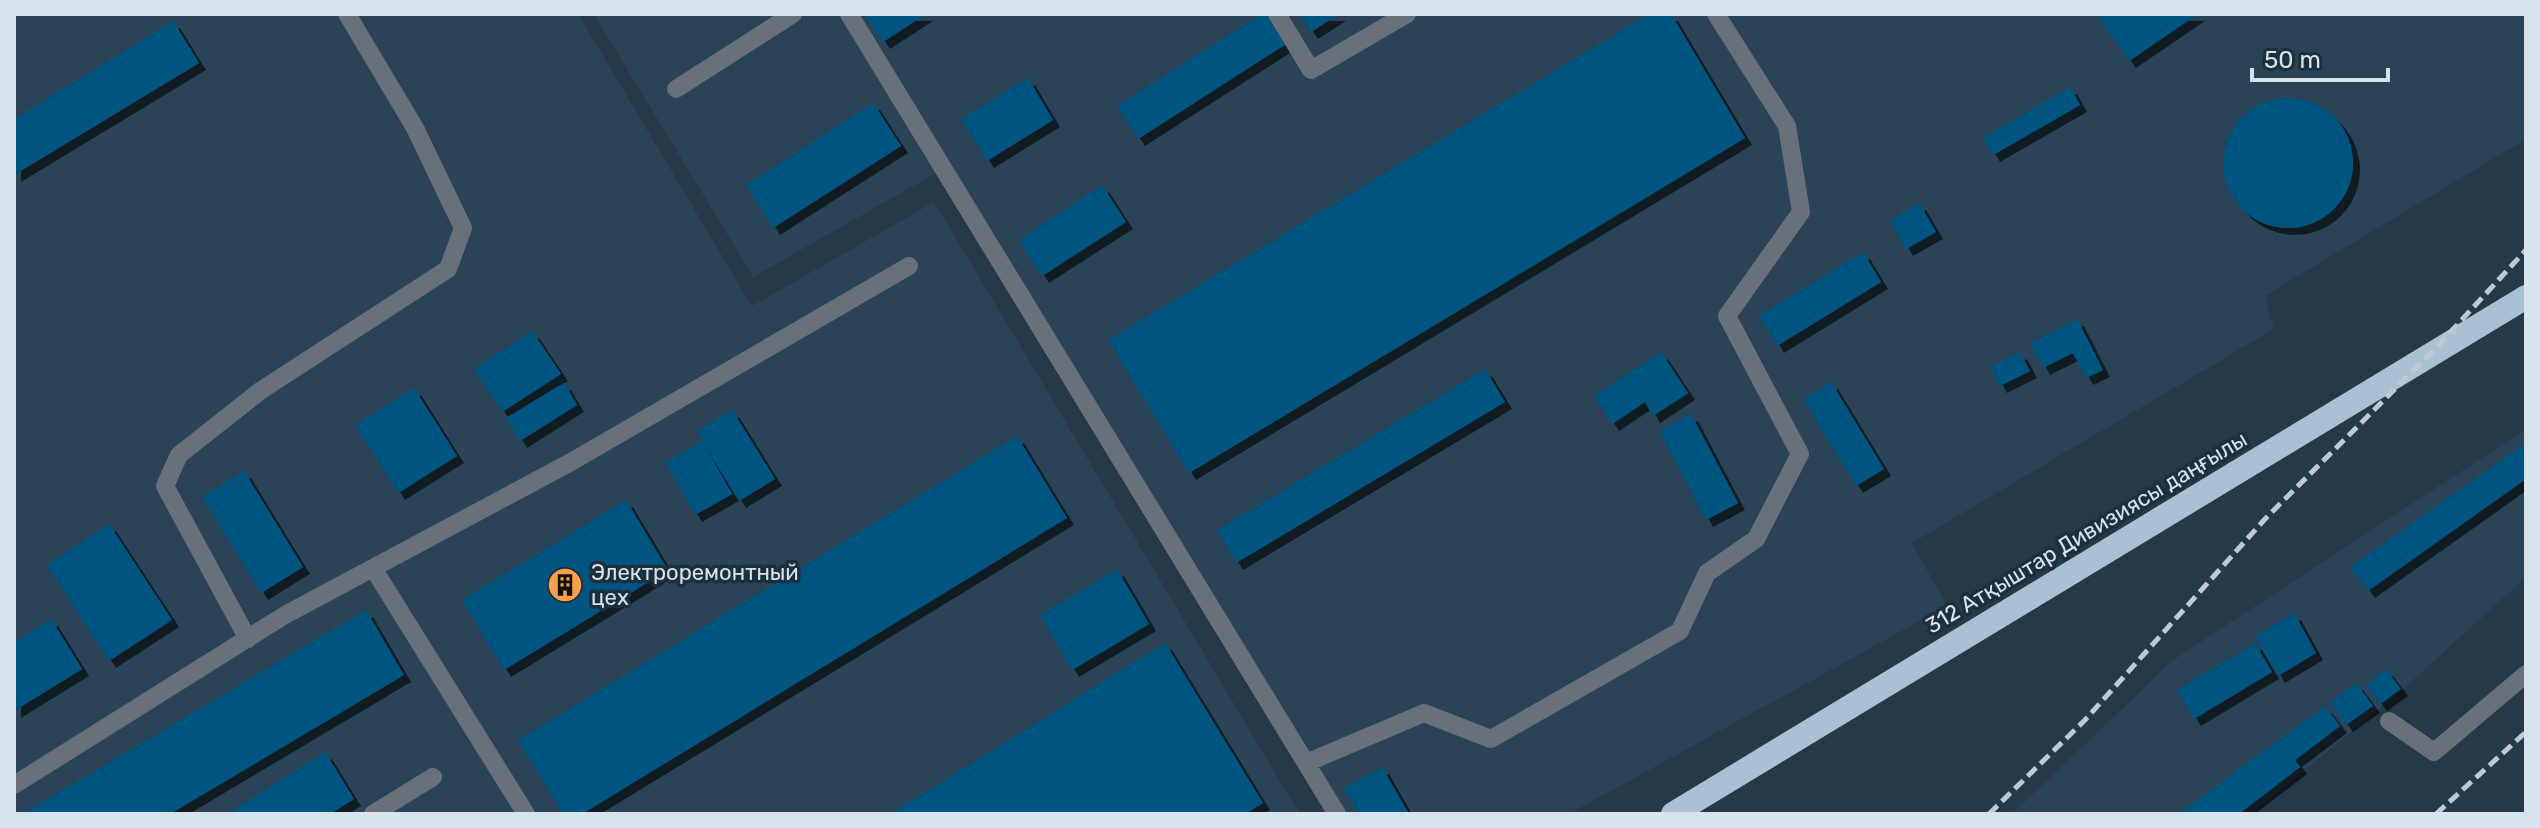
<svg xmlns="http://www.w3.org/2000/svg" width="2540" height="828" font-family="Rubik,sans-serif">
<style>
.built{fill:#2a4356}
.building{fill:#025480;filter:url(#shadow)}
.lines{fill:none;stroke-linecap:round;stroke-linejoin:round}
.minor{stroke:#687179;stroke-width:18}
.highway{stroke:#aac1d3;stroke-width:24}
.rail{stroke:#bdc9d4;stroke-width:5;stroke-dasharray:12 6;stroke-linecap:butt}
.labels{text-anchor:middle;stroke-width:7;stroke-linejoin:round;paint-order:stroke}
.street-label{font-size:22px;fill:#d8e3ed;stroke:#1c2f3d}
.poi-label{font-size:22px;fill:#d8e3ed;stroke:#1c2f3d;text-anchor:start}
</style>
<defs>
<filter id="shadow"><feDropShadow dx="7" dy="7" stdDeviation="0" flood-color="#0009"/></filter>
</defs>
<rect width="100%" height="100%" fill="#263948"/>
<path class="built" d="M14 14H578L752 306 934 202 1300 814H14Z
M594 14H2526V139L2265 296 2274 329 1912 543 1947 606 1569 814H1330L938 172 753 277Z
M2526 429V577L2401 691 2251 814H2012L2173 660Z"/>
<path class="building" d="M864 14H926L883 42Z
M1261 14H1266L1286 44 1138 139 1117 106Z
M1299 14H1339L1311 32Z
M1649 14H1671L1745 138 1189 473 1108 340Z
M2105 14H2198L2129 61 2099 18Z
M173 21 199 63 14 175V119Z
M1028 78 1053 120 987 161 961 119Z
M2070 87 2080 105 1993 155 1983 138Z
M2223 163a65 65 0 1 1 130 0a65 65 0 1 1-130 0Z
M873 103 901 146 773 228 746 185Z
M1102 185 1126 222 1042 276 1019 240Z
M1919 203 1936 232 1906 249 1890 220Z
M1863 252 1881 282 1777 346 1759 316Z
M2077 319 2103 370 2086 378 2073 353 2043 368 2030 343Z
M532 331 561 374 502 412 474 369Z
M1661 352 1688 393 1653 416 1645 402 1612 424 1594 396Z
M2020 352 2030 371 2000 386 1990 367Z
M1485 369 1505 402 1236 563 1217 530Z
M1831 382 1884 469 1856 486 1803 399Z
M564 383 577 405 520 441 506 418Z
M414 388 457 456 398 493 355 425Z
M732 410 775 479 739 501 704 444 732 494 695 515 665 462 703 441 697 431Z
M1691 414 1738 503 1706 520 1659 431Z
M1017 436 1067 518 582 814H563L518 740Z
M2526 443V479L2368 591 2350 567Z
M244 471 303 567 261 593 202 497Z
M626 500 668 570 504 670 462 600Z
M109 524 172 620 109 661 47 565Z
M1117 569 1149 624 1072 670 1040 615Z
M366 610 404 675 170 814H22Z
M2294 613 2316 653 2278 676 2255 636Z
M51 619 82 669 14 711V642Z
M1165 643 1263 803 1245 814H890Z
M2255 643 2272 672 2194 719 2177 690Z
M2386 669 2401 689 2380 704 2366 685Z
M2356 683 2373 706 2346 725 2330 703Z
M2325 706 2340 726 2295 760 2300 767 2239 814H2178Z
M325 752 354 799 330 814H227Z
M1382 767 1409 814H1359L1344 788Z"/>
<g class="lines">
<path class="minor" d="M849 14 1337 814
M1277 14 1311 70 1407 14
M676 89 793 14
M373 568 526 814
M248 639 165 486 179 455 260 391 448 269 463 228 415 128 347 14
M2389 721 2434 752 2526 674
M1306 763 1424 713 1491 739 1680 631 1707 573 1756 539 1800 454 1727 316 1801 212 1787 126 1716 14
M14 785 285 615 571 462 909 266
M373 814 433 777"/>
<path class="highway" d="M1673 814 2526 297"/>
<path class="rail" d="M1989 814 2085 720 2265 519 2434 350 2526 250
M2436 814 2526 732"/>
</g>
<defs>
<g id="building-disc" transform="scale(1.8)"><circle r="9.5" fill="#f8a04c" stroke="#1c2f3d"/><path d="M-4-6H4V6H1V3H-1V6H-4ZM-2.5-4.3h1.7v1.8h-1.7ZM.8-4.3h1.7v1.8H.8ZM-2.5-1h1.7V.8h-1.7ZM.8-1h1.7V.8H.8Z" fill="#111"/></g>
</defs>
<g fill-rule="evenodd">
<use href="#building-disc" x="565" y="585"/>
</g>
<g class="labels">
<g class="street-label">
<text transform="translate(2086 532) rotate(-31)" y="8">312 Атқыштар Дивизиясы даңғылы</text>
</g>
<g class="poi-label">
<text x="591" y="580">Электроремонтный<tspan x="591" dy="25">цех</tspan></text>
</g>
</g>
<rect width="2540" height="828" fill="none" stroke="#d8e3ed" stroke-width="32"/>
<path d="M2252 68v12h136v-12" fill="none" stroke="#d8e3ed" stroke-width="4"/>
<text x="2264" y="68" font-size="24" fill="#d8e3ed" stroke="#1c2f3d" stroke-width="6" paint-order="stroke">50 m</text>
</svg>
